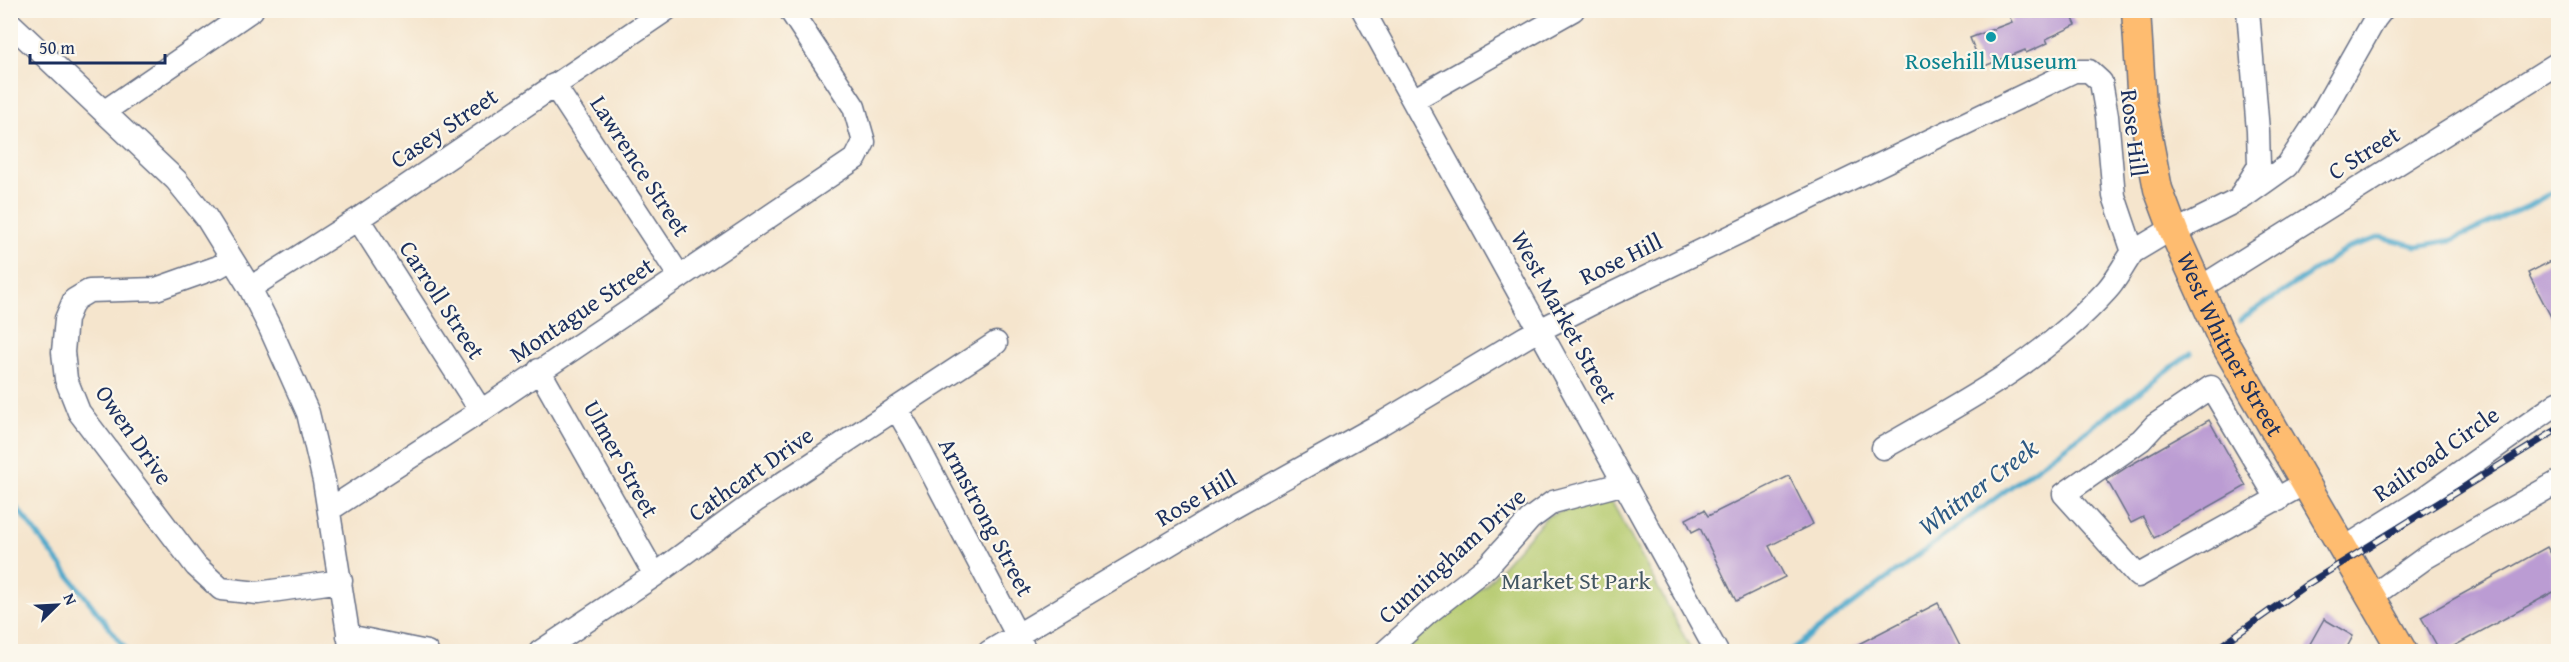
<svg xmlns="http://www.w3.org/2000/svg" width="2569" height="662" font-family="'Gentium Book Plus',serif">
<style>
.green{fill:#b6cb6f;stroke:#687d66;stroke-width:1.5}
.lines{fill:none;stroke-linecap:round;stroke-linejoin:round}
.stream{stroke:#4da8cb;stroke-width:5}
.building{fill:#bb9cd3}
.minor-casing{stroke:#676f85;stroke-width:25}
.major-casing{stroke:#676f85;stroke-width:31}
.minor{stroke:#fff;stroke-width:22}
.major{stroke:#febc70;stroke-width:28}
.rail-casing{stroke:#1b2f5e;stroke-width:7}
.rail{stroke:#fbf7ec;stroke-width:4.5;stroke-dasharray:14;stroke-linecap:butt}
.culture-dot{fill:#0f9aa8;stroke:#fbf7ec;stroke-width:2}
.labels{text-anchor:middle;stroke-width:4.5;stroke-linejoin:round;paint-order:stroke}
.culture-label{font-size:24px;fill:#0d838f;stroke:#fbf7ec}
.street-label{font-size:24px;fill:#1b2f5e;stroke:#fbf7ec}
.park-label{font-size:24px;fill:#425662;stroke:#fbf7ec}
.water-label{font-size:26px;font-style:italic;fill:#2c5984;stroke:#fbf7ec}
</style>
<rect width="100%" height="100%" fill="#fbf7ec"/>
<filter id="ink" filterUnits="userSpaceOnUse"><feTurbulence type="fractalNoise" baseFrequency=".0167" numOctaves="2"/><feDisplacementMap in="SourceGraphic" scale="12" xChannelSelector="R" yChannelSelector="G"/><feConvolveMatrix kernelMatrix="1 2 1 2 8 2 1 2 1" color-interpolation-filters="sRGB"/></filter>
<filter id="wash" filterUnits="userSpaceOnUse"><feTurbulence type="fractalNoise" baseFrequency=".008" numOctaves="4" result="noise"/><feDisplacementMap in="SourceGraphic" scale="24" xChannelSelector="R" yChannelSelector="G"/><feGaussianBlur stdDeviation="1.35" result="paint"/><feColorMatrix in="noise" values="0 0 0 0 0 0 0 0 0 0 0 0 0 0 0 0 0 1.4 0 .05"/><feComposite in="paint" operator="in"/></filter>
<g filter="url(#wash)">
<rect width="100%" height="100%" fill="#f5e5cd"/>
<path class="green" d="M1605 497 1613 504 1692 651 1400 652 1412 639 1484 587 1547 516Z"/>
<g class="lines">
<path class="stream" d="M2240 320 2348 248 2381 237 2417 246 2452 240 2528 206 2558 189
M10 499 128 652
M1788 652 2191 353"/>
</g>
<g id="blocks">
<path class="building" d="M2017 10H2069L2076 25 2046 39 2048 43 2026 53 2025 50 1982 67 1970 38 2012 22 2008 14Z
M2559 257V332L2528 273Z
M2209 420 2246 486 2154 538 2143 517 2131 523 2107 480 2127 467Z
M1789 476 1813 524 1769 546 1785 577 1736 601 1700 528 1692 532 1686 519 1704 510 1708 516Z
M2547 547 2559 567V589L2445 651H2440L2421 617Z
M1938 603 1961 648 1953 651H1845Z
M2324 619 2353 636 2345 651H2306Z"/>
</g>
</g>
<g filter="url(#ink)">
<use href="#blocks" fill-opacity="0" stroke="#676f85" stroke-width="1.5"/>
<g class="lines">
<g class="minor-casing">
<path id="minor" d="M1363 10 1717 652
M10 23 176 180 206 217 250 288 270 328 308 413 324 481 351 652
M554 85 680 277
M1413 100 1573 10
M105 111 252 10
M2242 193 2259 166 2258 131 2248 10
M358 219 481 411
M2174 232 2242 198 2287 166 2323 111 2375 19 2382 10
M232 259 218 267 156 289 89 291 74 300 66 319 63 352 66 379 79 412 196 566 221 589 258 593 341 581
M250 288 358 219 666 10
M2198 289 2558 63
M539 370 655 575
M896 408 914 439 1026 652
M1883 448C1963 403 2044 360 2107 290 2117 279 2124 264 2133 252
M2278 500 2211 387 2155 425 2141 440 2064 494 2138 576 2305 483
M329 510 481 411 856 158 864 142 854 107 790 10
M2343 549 2421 500 2558 403
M2371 597 2425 558 2558 482
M348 636 427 652
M540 652 655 575 757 500 996 343
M989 652 1225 511 1379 425 1526 337 1597 301 2074 71H2089L2101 82 2107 116 2114 196 2133 252 2173 228
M1385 652 1428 613 1488 566 1530 519 1553 502 1625 483"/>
</g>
<g class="major-casing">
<g id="major">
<path id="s1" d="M2136 10 2142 106 2158 189 2176 237 2222 339 2403 652"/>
</g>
</g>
<use href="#minor" class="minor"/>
<use href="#major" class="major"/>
<g class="rail-casing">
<path id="rail" d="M2212 652 2306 585 2558 429"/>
</g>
<use href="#rail" class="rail"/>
</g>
</g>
<circle class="culture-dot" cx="1991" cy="37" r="6"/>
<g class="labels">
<g class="culture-label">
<text x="1991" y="69">Rosehill Museum</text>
</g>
<g class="street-label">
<text transform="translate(444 128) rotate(-34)" y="8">Casey Street</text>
<text transform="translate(2134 133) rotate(83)" y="8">Rose Hill</text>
<text transform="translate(2364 153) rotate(-32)" y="8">C Street</text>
<text transform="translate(640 166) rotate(57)" y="8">Lawrence Street</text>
<text transform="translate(1621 259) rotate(-26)" y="8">Rose Hill</text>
<text transform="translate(442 300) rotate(57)" y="8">Carroll Street</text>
<text transform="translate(582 310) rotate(-34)" y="8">Montague Street</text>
<text transform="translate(1564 317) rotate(61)" y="8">West Market Street</text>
<text dy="8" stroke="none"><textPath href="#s1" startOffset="352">West Whitner Street</textPath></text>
<text transform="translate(134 435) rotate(55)" y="8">Owen Drive</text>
<text transform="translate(2436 454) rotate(-35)" y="8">Railroad Circle</text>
<text transform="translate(621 459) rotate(61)" y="8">Ulmer Street</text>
<text transform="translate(751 474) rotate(-35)" y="8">Cathcart Drive</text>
<text transform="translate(1196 498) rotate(-30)" y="8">Rose Hill</text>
<text transform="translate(986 517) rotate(62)" y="8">Armstrong Street</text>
<text transform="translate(1452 556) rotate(-42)" y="8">Cunningham Drive</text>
</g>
<g class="park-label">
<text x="1576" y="589">Market St Park</text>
</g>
<g class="water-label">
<text transform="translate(1978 487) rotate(-37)" y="9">Whitner Creek</text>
</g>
</g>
<rect width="2569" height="662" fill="none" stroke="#fbf7ec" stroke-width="36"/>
<g transform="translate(57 605) rotate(66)" stroke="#fbf7ec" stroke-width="4.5" paint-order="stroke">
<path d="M0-4.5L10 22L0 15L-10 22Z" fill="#1b2f5e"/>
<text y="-9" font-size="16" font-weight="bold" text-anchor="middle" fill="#1b2f5e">N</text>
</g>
<path d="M30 54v9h135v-9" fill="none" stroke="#1b2f5e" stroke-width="3"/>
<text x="39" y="54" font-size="18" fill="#1b2f5e" stroke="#fbf7ec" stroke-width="4.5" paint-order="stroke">50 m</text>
</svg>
